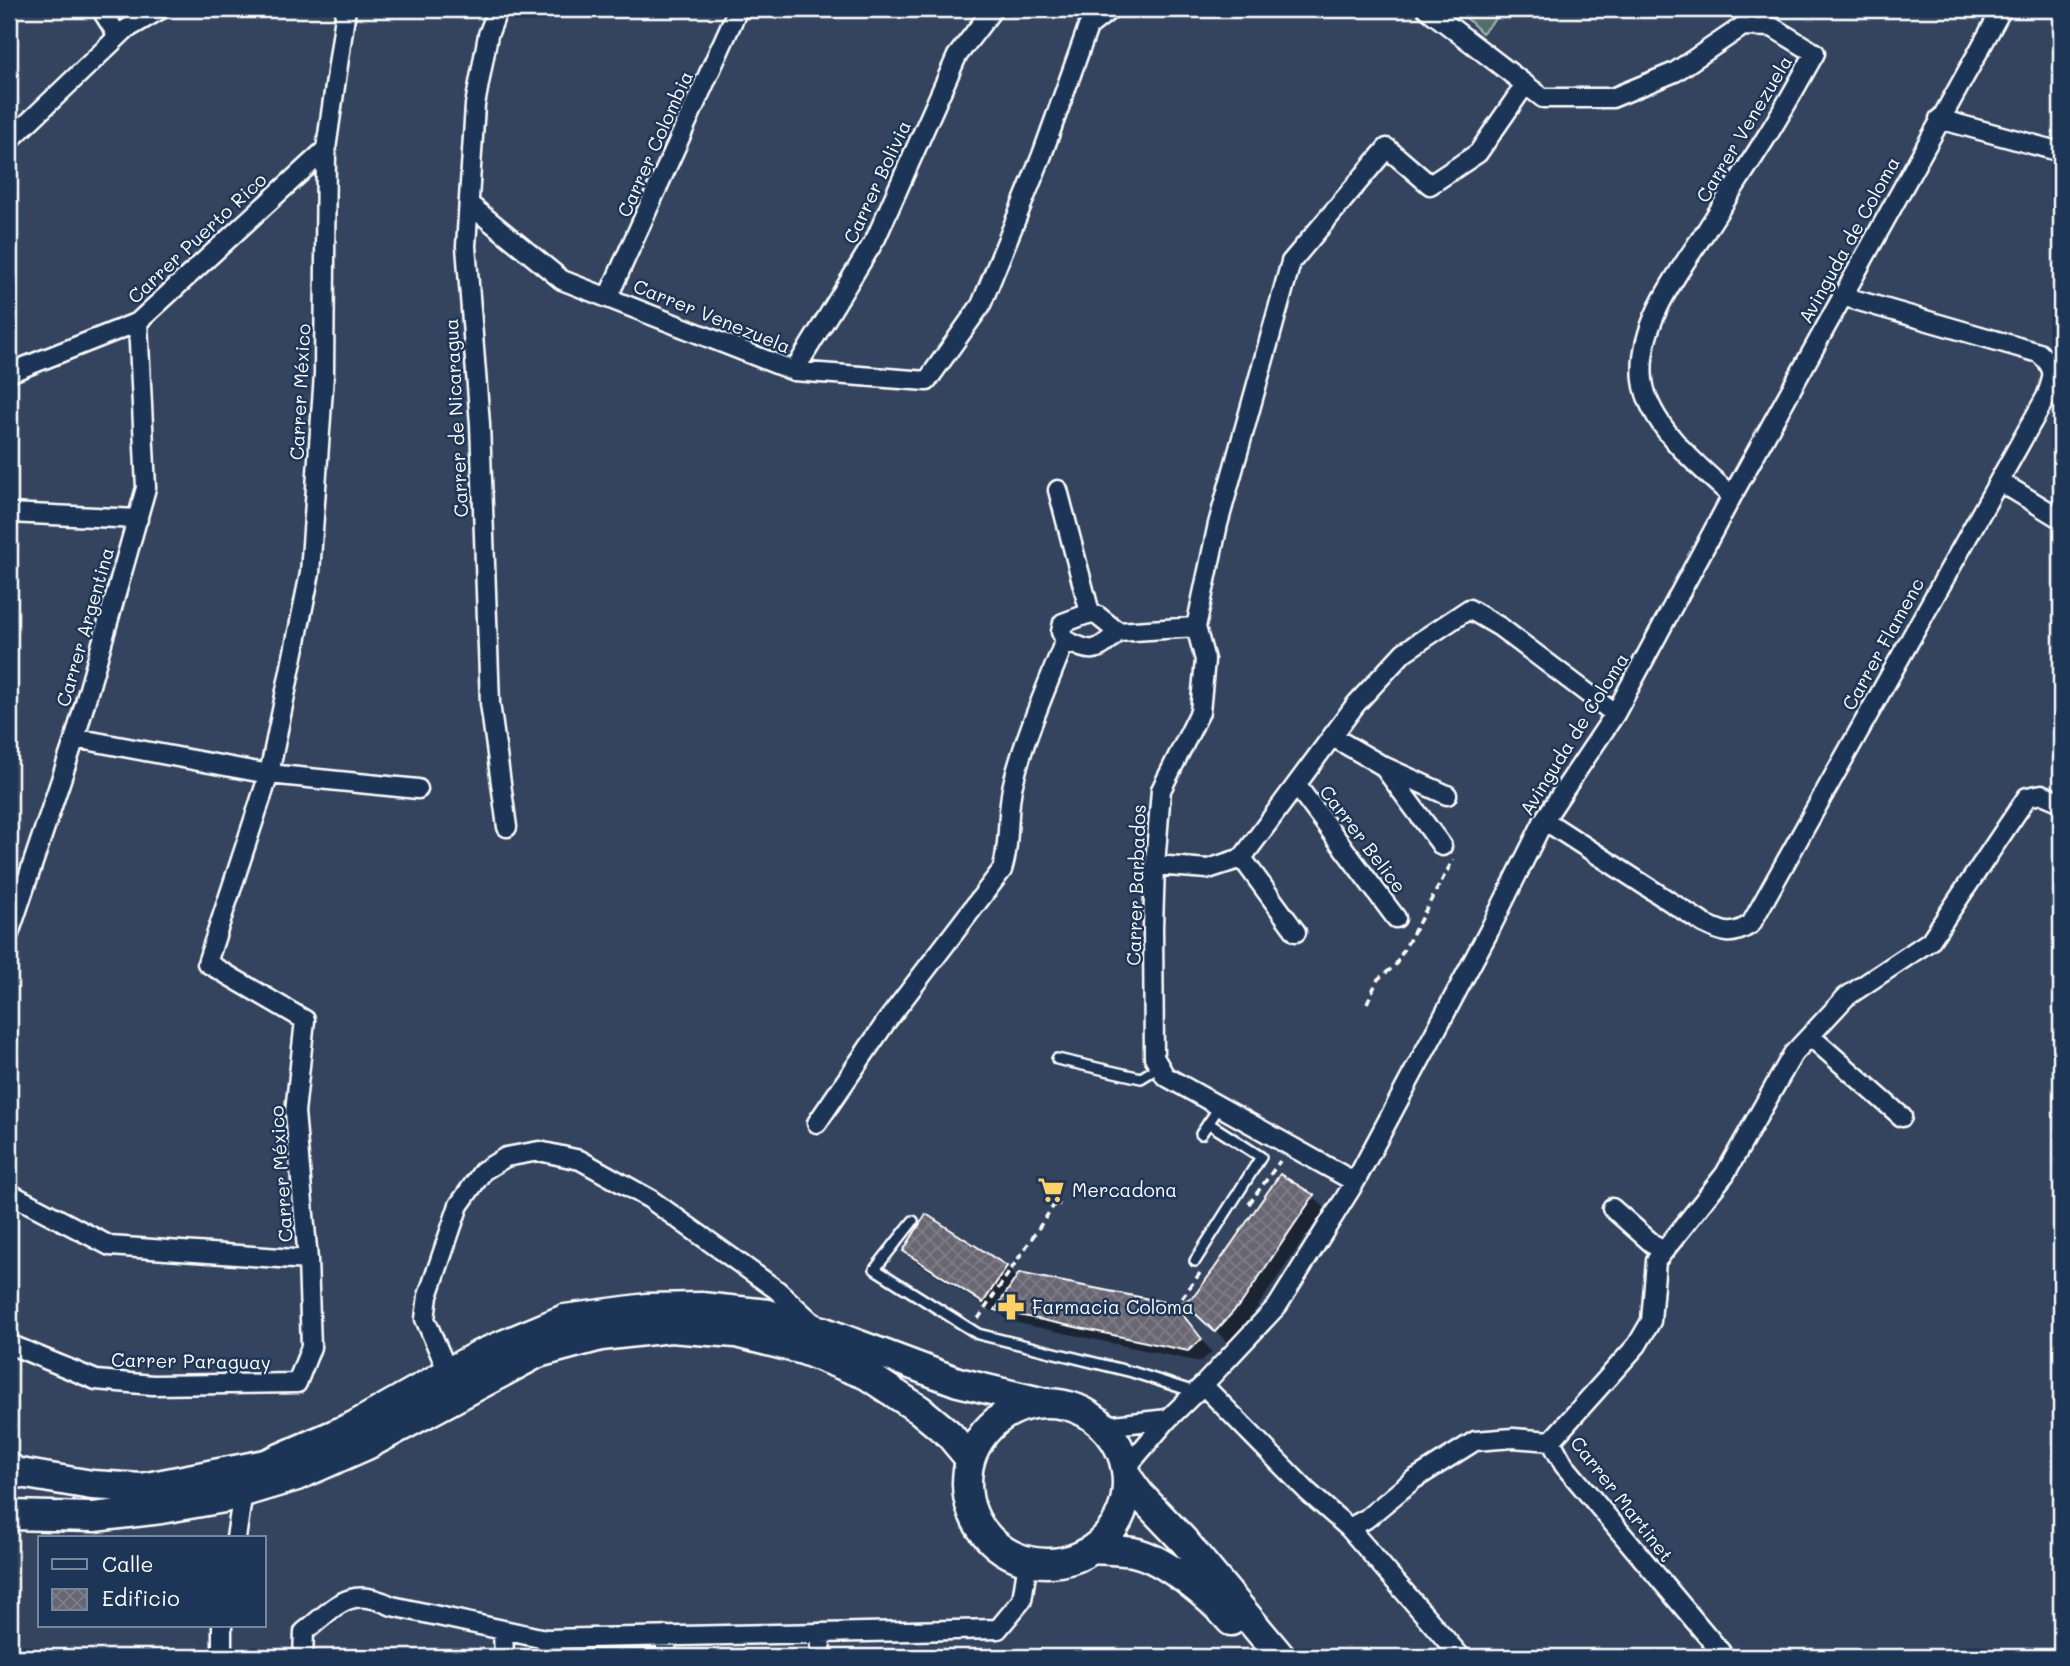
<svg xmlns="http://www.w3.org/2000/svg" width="2070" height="1666" font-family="Mali,sans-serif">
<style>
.garden{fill:#536d6b;stroke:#a9b6b5;stroke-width:2}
.shadow{fill:#0007}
.building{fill:url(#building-cross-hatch);stroke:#fff;stroke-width:2}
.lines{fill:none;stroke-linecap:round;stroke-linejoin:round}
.service-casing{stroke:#fff;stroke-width:14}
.minor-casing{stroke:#fff;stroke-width:23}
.primary-casing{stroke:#fff;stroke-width:33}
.path{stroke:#fff;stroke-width:3.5;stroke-dasharray:7 5;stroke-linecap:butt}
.service{stroke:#1d3557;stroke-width:9}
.minor{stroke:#1d3557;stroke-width:18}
.primary{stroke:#1d3557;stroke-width:28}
.labels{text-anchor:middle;stroke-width:5;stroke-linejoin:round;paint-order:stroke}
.street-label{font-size:19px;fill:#fff;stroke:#1d3557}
.poi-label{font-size:19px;fill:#fff;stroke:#1d3557;text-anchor:start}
</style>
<defs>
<pattern id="building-cross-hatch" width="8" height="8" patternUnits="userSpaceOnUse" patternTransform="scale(1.75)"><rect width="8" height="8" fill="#686672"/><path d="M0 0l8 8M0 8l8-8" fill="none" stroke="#7f7d87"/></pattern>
</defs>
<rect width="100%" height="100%" fill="#34445f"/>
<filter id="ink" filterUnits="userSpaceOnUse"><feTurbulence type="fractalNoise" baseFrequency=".0143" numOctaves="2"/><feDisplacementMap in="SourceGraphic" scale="14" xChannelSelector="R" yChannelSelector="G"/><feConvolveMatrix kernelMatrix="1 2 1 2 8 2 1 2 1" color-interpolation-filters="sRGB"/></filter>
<g filter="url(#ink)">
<path class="garden" d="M1457 9H1505L1482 33Z"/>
<path class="shadow" d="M1280 1176 1313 1196 1325 1208 1254 1312 1228 1343 1186 1302 1195 1297Z
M905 1251 1006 1267 1017 1278 1173 1306 1212 1352 1200 1362 1008 1321 998 1310 995 1313 917 1263Z"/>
<path class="building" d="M1280 1174 1314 1195 1243 1301 1215 1332 1183 1302 1194 1296 1214 1269Z
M926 1214 1007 1266 983 1303 903 1251Z
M1019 1273 1174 1304 1202 1339 1188 1351 995 1310Z"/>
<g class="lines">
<g class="service-casing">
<path id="service" d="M1057 1059 1141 1078 1159 1067
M1201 1134 1220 1106
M913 1221 875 1269 978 1334 1132 1372 1195 1392
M1195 1261 1261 1157 1208 1123"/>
</g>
<g class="minor-casing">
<path id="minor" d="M101 9 118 36
M498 9 488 35 475 105 466 246 480 424 490 703 507 827
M1427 9 1543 98H1612L1675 72 1743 26 1772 27 1815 53C1799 81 1784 109 1767 136 1747 168 1726 199 1706 231 1678 273 1637 325 1643 380 1648 425 1700 468 1732 496
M1939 119 2061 152
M9 141 125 30 161 9
M469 204 562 280 794 371 927 381 981 305 1042 155 1088 27 1111 9
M608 297 738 9
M794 371 876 238 957 56 993 9
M9 373 138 322 326 149
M1999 481 2061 519
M1058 490 1090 613
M9 513 138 519
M1196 627 1218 524 1291 262 1387 148 1430 185 1478 153 1525 85
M1065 640C1092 653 1095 654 1118 632L1196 627 1205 660 1200 712 1161 790 1155 865 1153 927 1154 1057 1165 1076 1355 1182
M1333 737 1383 766 1447 795
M75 738 269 774 418 789
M1385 769 1442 846
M1297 786 1396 918
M1544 820 1703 923C1724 933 1731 937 1751 924L2046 397C2054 376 2057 369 2039 353L1842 296
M1242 858 1296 932
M1155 865 1208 869 1242 858 1356 704 1404 652 1469 609 1500 627 1615 714
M9 934 75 738 146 488 138 322
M1810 1036 1902 1117
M817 1123 886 1022 1002 870C1011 842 1006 812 1013 784 1025 735 1047 687 1065 640L1061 632 1063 623 1090 613 1098 616 1118 632
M9 1193 110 1246 308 1260
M1612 1208 1662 1252
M9 1344 96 1380 153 1385 297 1383 311 1347 308 1260 295 1112 305 1020 207 963 269 774 310 573 324 374 326 149 346 9
M448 1372 425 1319 428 1296 459 1205 483 1171 506 1157 539 1151 580 1160 650 1199 777 1290 814 1324
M1203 1385 1308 1492 1349 1528 1366 1519 1413 1480 1475 1441 1513 1438 1551 1441
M1104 1426 1168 1419
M1551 1441 1637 1345 1651 1321 1656 1261 1725 1174 1793 1054 1846 997 1930 941 2027 797 2042 794 2061 802
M1551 1441 1564 1465 1725 1657
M1126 1468 1168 1419 1203 1385 1278 1305 1355 1182 1489 931 1544 820 1615 714 1732 496 2002 9
M1349 1528 1461 1657
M236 1538 243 1492
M503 1630 504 1657
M820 1633 821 1657
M666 1636V1657
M222 1657V1626
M303 1657 304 1632C337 1606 349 1585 392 1606L545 1639 998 1629 1022 1600 1028 1561"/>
</g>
<g class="primary-casing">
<path id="primary" d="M967 1483a80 80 0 1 1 160 0a80 80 0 1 1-160 0Z
M9 1467 14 1472 92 1485 142 1488 266 1464 354 1426 479 1355 565 1319 647 1308 701 1307 768 1314 822 1331 958 1382 1041 1402
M1127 1477 1140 1495 1184 1541 1281 1657
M9 1515 94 1517 161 1509 224 1498 297 1476 367 1445 538 1353 601 1336 670 1328 736 1333 803 1350 867 1375 920 1410 949 1434 970 1459
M1094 1549C1106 1550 1120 1550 1133 1552 1164 1558 1211 1598 1231 1621"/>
</g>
<path class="path" d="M1367 1003 1378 979 1395 966 1453 860
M1249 1204 1280 1161
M1182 1298 1200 1273
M978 1319 1056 1202 1060 1205"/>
<use href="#service" class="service"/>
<use href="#minor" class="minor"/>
<use href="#primary" class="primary"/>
</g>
</g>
<defs>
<g id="supermarket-bare" transform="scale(2.1)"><path d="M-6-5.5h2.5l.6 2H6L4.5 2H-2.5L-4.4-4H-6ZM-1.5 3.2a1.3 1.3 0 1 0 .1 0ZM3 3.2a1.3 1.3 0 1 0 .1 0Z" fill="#ffd166" stroke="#1d3557" stroke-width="2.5" paint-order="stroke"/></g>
<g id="pharmacy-bare" transform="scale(2.1)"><path d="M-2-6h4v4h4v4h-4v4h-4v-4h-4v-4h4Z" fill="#ffd166" stroke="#1d3557" stroke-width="2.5" paint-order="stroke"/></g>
</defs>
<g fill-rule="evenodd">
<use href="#supermarket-bare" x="1051" y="1190"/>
<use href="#pharmacy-bare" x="1011" y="1307"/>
</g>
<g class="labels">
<g class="street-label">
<text transform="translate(1744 129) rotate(-59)" y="7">Carrer Venezuela</text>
<text transform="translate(655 144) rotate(-66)" y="7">Carrer Colombia</text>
<text transform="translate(877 182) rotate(-65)" y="7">Carrer Bolivia</text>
<text transform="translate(197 238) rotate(-43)" y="7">Carrer Puerto Rico</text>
<text transform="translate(1849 240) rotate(-61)" y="7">Avinguda de Coloma</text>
<text transform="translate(712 316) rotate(22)" y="7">Carrer Venezuela</text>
<text transform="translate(300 392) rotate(-87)" y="7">Carrer México</text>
<text transform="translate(456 418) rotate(-93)" y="7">Carrer de Nicaragua</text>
<text transform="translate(85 627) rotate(-74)" y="7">Carrer Argentina</text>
<text transform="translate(1883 644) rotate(-61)" y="7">Carrer Flamenc</text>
<text transform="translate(1574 734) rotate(-58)" y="7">Avinguda de Coloma</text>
<text transform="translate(1363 839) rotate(53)" y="7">Carrer Belice</text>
<text transform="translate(1136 885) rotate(-88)" y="7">Carrer Barbados</text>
<text transform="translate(281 1174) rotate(-94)" y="7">Carrer México</text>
<text transform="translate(191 1361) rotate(1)" y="7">Carrer Paraguay</text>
<text transform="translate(1622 1499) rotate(52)" y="7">Carrer Martinet</text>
</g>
<g class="poi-label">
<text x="1072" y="1197">Mercadona</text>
<text x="1032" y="1314">Farmacia Coloma</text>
</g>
</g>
<rect width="2070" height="1666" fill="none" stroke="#1d3557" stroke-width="35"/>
<rect x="18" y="18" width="2035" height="1631" fill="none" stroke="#fff" stroke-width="2.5" filter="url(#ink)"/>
<rect x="38" y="1536" width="228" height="91" fill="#1d3557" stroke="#77869a" stroke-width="2"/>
<rect x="52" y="1559" width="35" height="10" fill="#1d3557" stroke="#77869a" stroke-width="2"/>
<text x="102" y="1572" font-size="21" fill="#ffffff">Calle</text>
<rect x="52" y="1589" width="35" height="21" fill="url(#building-cross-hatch)" stroke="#77869a" stroke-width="2"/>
<text x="102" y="1606" font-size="21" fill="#ffffff">Edificio</text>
</svg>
